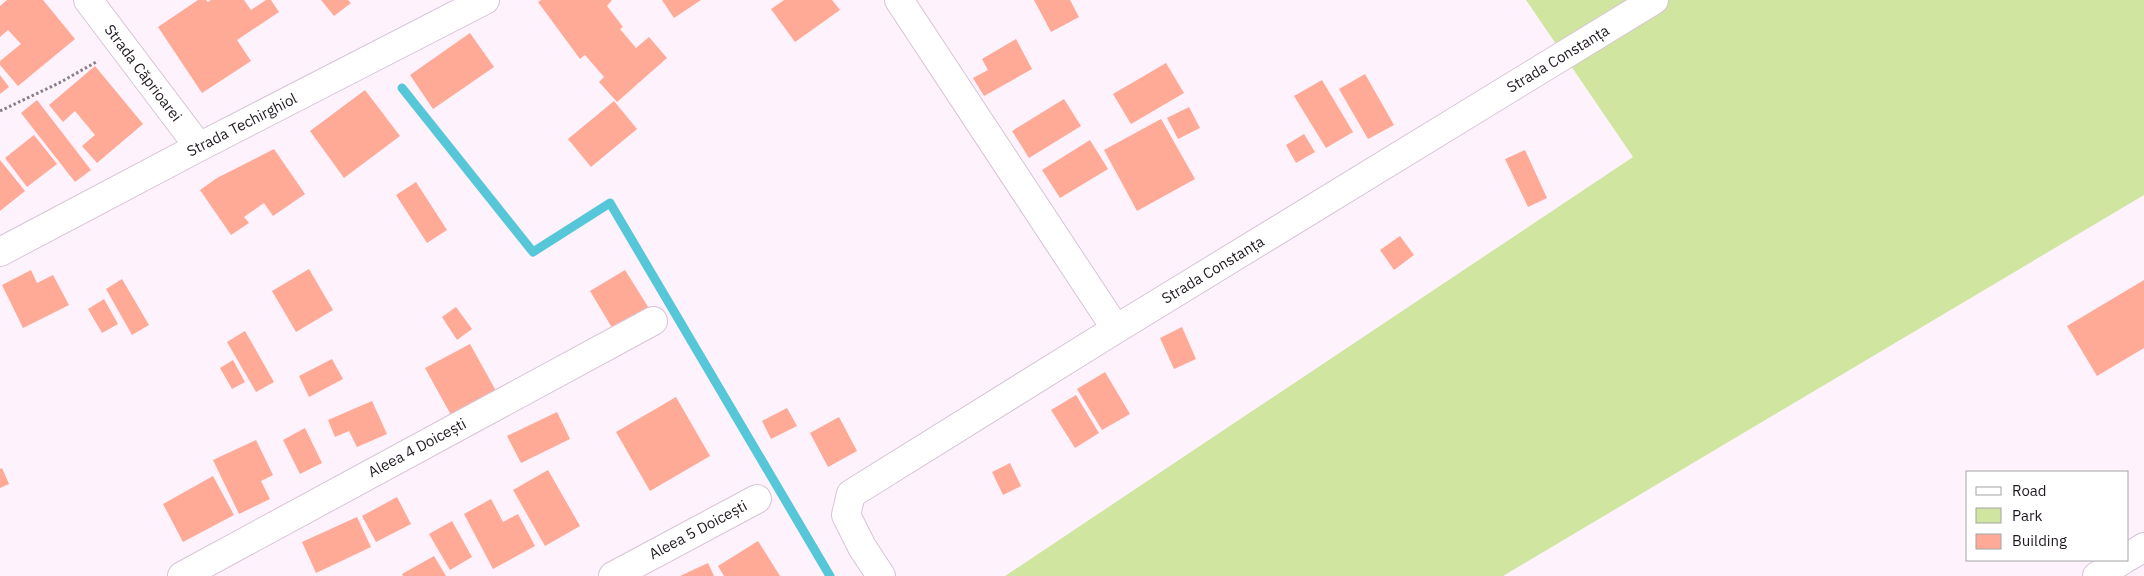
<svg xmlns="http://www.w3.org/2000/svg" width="2144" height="576" font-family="'IBM Plex Sans',sans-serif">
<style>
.green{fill:#d0e6a0}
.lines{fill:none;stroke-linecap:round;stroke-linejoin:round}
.stream{stroke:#56c7d9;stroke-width:9}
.building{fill:#ffaa96}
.street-casing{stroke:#d7c4d6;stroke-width:30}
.path{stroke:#887f88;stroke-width:3;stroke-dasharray:2.5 2.5;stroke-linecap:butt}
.street{stroke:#fff;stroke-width:28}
.labels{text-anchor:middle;stroke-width:5;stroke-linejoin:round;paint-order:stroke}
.street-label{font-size:15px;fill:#211a21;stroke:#fff}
</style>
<rect width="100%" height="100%" fill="#fef2fd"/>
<path class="green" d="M1526 0H2144V195L1503 576H1005L1633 157Z"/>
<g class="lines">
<path class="stream" d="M402 88 533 252 610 203 830 576"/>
</g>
<path class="building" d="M7 0H43L75 39 18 86 0 65V61L21 44 8 30 0 37V6Z
M198 0H206L208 2 211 0H244L251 10 266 0H271L279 12 237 40 251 61 202 93 158 27Z
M321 0H348L351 3 334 16Z
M541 0H612L607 6 623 27 620 29 636 48 649 37 667 58 617 102 599 82 604 77 585 55 580 59 538 2Z
M662 0H701L674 18Z
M784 0H832L840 10 795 42 771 9Z
M1034 0H1070L1079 17 1051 32Z
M470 33 494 67 433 109 410 75Z
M1016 39 1032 69 984 96 973 78 988 70 982 59Z
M1166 63 1184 93 1131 124 1113 94Z
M95 66 143 124 97 163 82 146 95 135 75 111 63 122 49 105Z
M1365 74 1394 125 1368 139 1339 89Z
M0 75 9 87 0 94Z
M1322 80 1353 132 1326 148 1294 96Z
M365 90 400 136 344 178 310 131Z
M1064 99 1081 126 1029 158 1012 131Z
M37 100 91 170 75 182 21 113Z
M614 101 637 129 591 167 568 139Z
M1189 107 1200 128 1178 139 1167 118Z
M1161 119 1195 179 1137 211 1104 150Z
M1304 134 1315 152 1296 163 1286 145Z
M34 135 57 164 27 187 5 158Z
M1090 140 1108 169 1060 198 1042 170Z
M274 149 305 194 273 216 264 203 244 217 249 223 231 235 200 190 217 178Z
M1525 150 1547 198 1528 207 1505 159Z
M0 160 25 191 0 211Z
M416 182 447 230 427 243 396 195Z
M1400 236 1414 255 1394 270 1380 250Z
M309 269 333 310 296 332 272 291Z
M31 270 37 283 53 275 69 305 23 328 2 285Z
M625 270 650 310 614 331 590 291Z
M122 279 149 325 132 335 106 289Z
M2144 280V348L2097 376 2067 326Z
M104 299 118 324 102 333 88 309Z
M456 307 472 329 457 340 442 317Z
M1182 327 1196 359 1174 369 1160 338Z
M245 331 274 382 256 392 227 342Z
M470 344 496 391 451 415 425 368Z
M332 359 343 379 309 397 299 376Z
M233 360 245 382 232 389 220 368Z
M1105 372 1130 414 1102 430 1077 389Z
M1076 395 1099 433 1075 448 1051 410Z
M676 397 710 456 650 491 616 432Z
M372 401 387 434 357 447 349 431 335 437 328 420Z
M787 408 797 426 771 439 762 421Z
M557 412 570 439 521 463 507 436Z
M839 417 857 451 828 467 810 433Z
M305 428 322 463 300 474 283 440Z
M256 440 273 475 261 481 270 499 239 514 213 460Z
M1010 463 1021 486 1003 495 992 472Z
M2 468 9 484 0 488V469Z
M548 470 580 526 545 546 513 490Z
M213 476 234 515 183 542 163 504Z
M397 497 411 524 376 542 362 516Z
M491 499 503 522 518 514 535 546 493 569 464 514Z
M357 517 371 547 316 573 302 542Z
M452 521 472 557 450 570 429 534Z
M758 541 780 576H724L718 566Z
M434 556 446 576H403L402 574Z
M708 563 714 576H680Z"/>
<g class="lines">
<g class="street-casing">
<path id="street" d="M88 0 199 147
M899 0 1116 329
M0 252 199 147 485 0
M2128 557 2144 547
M182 576 653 321
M613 576 757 499
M881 576 862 547 846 515 851 494 1116 329 1654 0
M2097 576 2123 560"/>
</g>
<path class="path" d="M0 111 59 83 98 61"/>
<use href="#street" class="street"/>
</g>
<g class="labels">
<g class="street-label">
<text transform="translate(1558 59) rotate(-31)" y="5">Strada Constanța</text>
<text transform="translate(143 73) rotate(53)" y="5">Strada Căprioarei</text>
<text transform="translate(242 125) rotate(-27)" y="5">Strada Techirghiol</text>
<text transform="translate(1213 270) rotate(-31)" y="5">Strada Constanța</text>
<text transform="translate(417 448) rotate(-28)" y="5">Aleea 4 Doicești</text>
<text transform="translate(698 530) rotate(-28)" y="5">Aleea 5 Doicești</text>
</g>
</g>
<rect x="1966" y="471" width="162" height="90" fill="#ffffff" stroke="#a6a3a6"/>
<rect x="1976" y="487" width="25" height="8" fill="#ffffff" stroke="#a6a3a6"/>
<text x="2012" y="496" font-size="15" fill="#211a21">Road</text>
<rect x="1976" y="508" width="25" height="15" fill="#d0e6a0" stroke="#a6a3a6"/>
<text x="2012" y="521" font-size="15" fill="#211a21">Park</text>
<rect x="1976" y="534" width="25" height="15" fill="#ffaa96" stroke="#a6a3a6"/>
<text x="2012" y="546" font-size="15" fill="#211a21">Building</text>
</svg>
